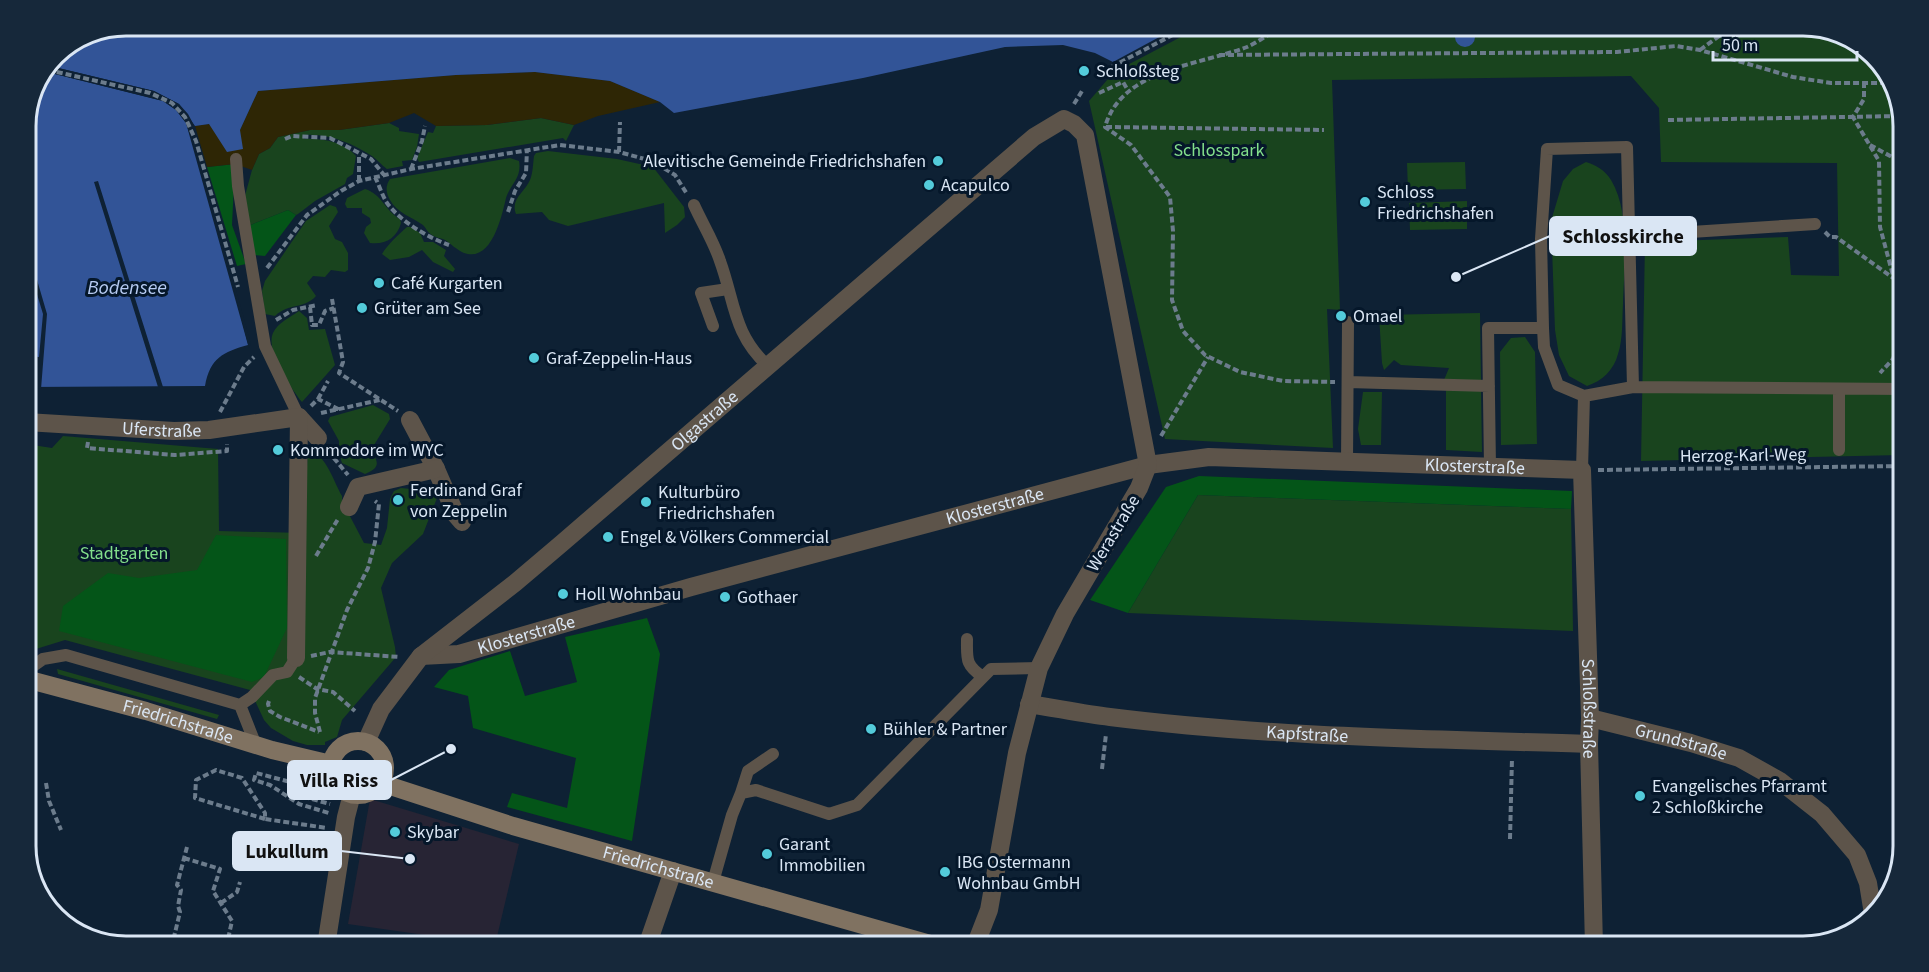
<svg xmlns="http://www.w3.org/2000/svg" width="1929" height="972" font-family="'Source Sans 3',sans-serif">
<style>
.commercial{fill:#272434}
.green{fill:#19441e}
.forest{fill:#045518}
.sand{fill:#2e2605}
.water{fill:#325497}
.pier{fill:#0e2134}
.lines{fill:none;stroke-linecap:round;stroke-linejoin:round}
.path{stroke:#6c7c8c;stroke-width:4;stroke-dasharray:6 3;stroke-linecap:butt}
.lane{stroke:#5d544a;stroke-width:12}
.street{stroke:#5d544a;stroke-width:18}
.secondary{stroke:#807261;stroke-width:18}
.poi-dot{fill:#53cbda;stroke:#05172a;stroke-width:2}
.labels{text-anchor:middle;stroke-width:6;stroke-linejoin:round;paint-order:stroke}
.poi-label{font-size:18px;fill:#dae6f4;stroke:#05172a;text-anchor:start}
.park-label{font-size:18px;fill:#83e08b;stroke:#05172a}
.street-label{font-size:18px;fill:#dae6f4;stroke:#05172a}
.water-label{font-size:20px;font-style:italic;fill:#b6cbf2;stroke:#05172a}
.rim{fill:none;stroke:#dae6f4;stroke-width:3}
.leader{fill:none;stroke:#dae6f4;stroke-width:2}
.callout-dot{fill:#dae6f4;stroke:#05172a;stroke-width:2}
.callout{fill:#dae6f4;stroke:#dae6f4;stroke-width:2}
.callout-label{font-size:20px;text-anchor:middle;font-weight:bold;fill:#111}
</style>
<rect width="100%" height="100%" fill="#0e2134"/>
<path class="commercial" d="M370 799 519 844 495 945 348 924Z"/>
<path class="green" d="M1803 26 1847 36 1887 70 1903 120V388L1901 455 1641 461 1645 242 1788 237 1791 275 1839 276 1837 163 1661 162 1659 108 1631 76 1332 80 1340 310 1327 309 1333 448 1165 439 1089 101 1114 72 1198 28Z
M541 118 574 125 566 141 563 138 419 162 417 158 428 132 433 133 436 126 487 125Z
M389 123 399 128V131L419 134 417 147 412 160 402 161 403 166 387 169C381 165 378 160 372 156 352 143 328 133 304 135V139C322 138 344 142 356 156L353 174 347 178 345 184 315 201 298 214 296 215 288 210 248 226 243 203 252 170 259 154 270 148 278 137 310 130H339Z
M548 151 617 159 653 167 684 207 685 217 677 225 665 233 664 203 568 226 549 220 542 212 516 214C510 199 525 192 530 180 533 173 533 163 534 156L536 153Z
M510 158 519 161C522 178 511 183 506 198 502 215 492 263 464 253 457 250 451 244 445 240 441 238 436 238 432 235 428 233 426 228 423 225 412 217 397 213 390 200 386 193 385 186 390 179Z
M1465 162 1466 189 1408 190 1407 163Z
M1586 162C1596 165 1605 170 1611 180 1631 213 1624 267 1623 304 1622 320 1623 339 1618 354 1614 370 1602 381 1587 386L1569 376 1559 355 1555 330 1551 221 1563 181 1573 169Z
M365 189C382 194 385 211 400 219L401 223C397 238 385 245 370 243L364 233 366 227 371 223 370 218 362 213V208H347L345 204 347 198Z
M1467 201V229L1410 230 1409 203Z
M330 205 336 207 338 212 329 226 335 239 342 242 348 253V270L345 272 331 270 325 277 313 276 307 283 316 296C303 310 290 302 275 316L265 314 262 291 265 281 306 221Z
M411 227 420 233 424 242H433L446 250 444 256 455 269 453 272 433 262 422 250 409 257 390 260 382 254C388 244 398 235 407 227Z
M299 311 307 318 309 330 325 329 335 365 302 402C291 388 265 351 273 333 277 323 291 317 299 311Z
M1480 313 1481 380H1444L1449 368 1401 365 1394 360 1384 370 1382 363 1379 315Z
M1525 337 1535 352 1537 444 1501 445 1500 352 1511 338Z
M1446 389 1481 391 1482 452 1446 450Z
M1363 392H1382L1381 445H1361L1358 429Z
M373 405 389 414 390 419 371 450C380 464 379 468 365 474L342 463 339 453V441L328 421 330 417Z
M63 436 218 449 219 531 303 533 308 450C326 454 333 480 342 496V501L364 543 381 545 387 528 390 499 394 491 401 488 431 491 437 498 423 534 392 563 381 588 395 647 396 657 342 720 337 737 325 742V745H307L293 741 271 728 264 720 250 690 65 640 36 649 26 647V444L52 448Z
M1198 495 1571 509 1573 631 1128 613Z
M57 669 219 715 217 719 58 674Z"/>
<path class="forest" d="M235 164 232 225 246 264 237 266 207 167Z
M288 210 296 215 265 256 254 255 248 226Z
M1199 476 1572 491 1571 509 1198 495 1128 613 1090 600 1166 487Z
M216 535 286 539 287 628 264 677 252 682 59 631 63 606 108 573 139 578 197 570Z
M647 618 660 654 632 841 507 807 512 793 567 808 576 758 473 728 468 696 434 687 449 670 510 651 525 696 577 682 565 637Z"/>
<path class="sand" d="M535 72 610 81 660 102 598 116 574 125 541 118 487 125 436 126 414 113 389 123 339 130H310L278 137 270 148 259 154 252 170 235 164 207 167 195 126 209 124 240 130 258 91 456 75Z"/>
<path class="water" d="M1455 37a10 10 0 1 1 20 0a10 10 0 1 1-20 0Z
M1176 28 1113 62 1095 53 1063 45 1005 47 863 78 674 113 660 102 610 81 535 72 456 75 258 91 240 130 243 149 227 152 209 124 195 126 179 104 154 91 50 66 55 55 88 33Z
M47 72 163 101 176 110 186 123 248 345C223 352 210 358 205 386L26 387V120Z"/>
<path class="pier" d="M50 66 154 91 179 104 188 114 196 129 192 128 185 116 177 106 165 98 178 108 192 129 251 344 249 348 208 190 186 123 176 110 163 101 47 72 48 70 56 71 164 98 153 94 49 68Z
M98 181 163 387H158L94 182Z
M26 242 47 314 41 389 26 387V356L39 357 43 314 26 258Z"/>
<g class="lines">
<path class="path" d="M1279 28C1269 34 1258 42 1247 47 1200 65 1121 69 1105 127L1131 145 1170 197 1173 231 1172 300 1183 331 1205 355 1240 372 1283 381 1335 382
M1700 50 1733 26
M1219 55 1617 52 1676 46 1700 50 1793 77 1831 83H1891
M48 70 150 93 172 103 185 117 196 141 238 287
M1096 75 1186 28
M1864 82V99L1853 117 1879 161 1880 227 1898 294 1903 332 1893 359 1880 373
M1099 93 1123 82 1129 92
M1074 104 1082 91
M1668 120 1902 116
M1106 127 1324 130
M285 139 292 136 330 138 371 159 384 175
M1870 145 1903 163
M619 152 620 122
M411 169 422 141 425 126
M375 177C379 185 382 195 387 203 401 222 427 237 449 245
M359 181V154
M508 212 515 191 526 173 527 149
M1825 232 1830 237H1836L1903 285
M267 268 307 215 341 191 359 181 411 169 560 145 619 152 652 161 675 175 687 194
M332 299 343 362 339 373 398 411
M310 307 312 325H319L325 311 334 308
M276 320 293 310 317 305
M318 399 328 381
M311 406 318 399 340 410
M220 412 244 367 254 357
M321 413 380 400
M1161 436 1208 357
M88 442 87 448 175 455 227 451V444
M328 451 348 475
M1598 470 1903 466
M316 556 338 519
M311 656 330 652 400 657
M299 677 317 689 333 692 355 711
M269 701 268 704 270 711 280 717 319 732
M320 732 315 713V698L347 610 368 568 375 542 379 504 375 501
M1102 769 1106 734
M46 783 49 801 61 830
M300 784 297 795 330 804
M306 786 256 773 254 780 270 785 299 804 329 813
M313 799 317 787
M265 819 195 798 196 780 216 770 242 778 265 813V819L327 828
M1510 839 1512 758
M187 847 177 885 181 890 178 906 180 912 173 941 196 946
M184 858 220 869 213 891 232 921 228 939 218 946
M221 903 237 892 240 882"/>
<path class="lane" d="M236 159 238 186 265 346 299 417
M694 205C702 223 714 242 720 261 735 302 733 334 768 366
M1629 236 1815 224
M713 326 701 293 728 289
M1543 328 1544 347 1558 385 1584 396
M1348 382 1489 386
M1839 390V450
M1347 462 1348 322
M1490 467 1488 328H1543L1541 239 1547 149 1627 147 1633 387
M1582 470 1584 396 1633 387 1903 389
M967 639C967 659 965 665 983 677
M26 671 43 659 66 655 240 705 252 697 273 675 287 672 296 658
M240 705 255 743
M741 793 748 771 773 754
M713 882 732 815 741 793 756 790 829 814 857 805 991 669 1039 668"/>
<g class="street">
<path d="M299 417 318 438"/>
<path d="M410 420 436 469 456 515 462 522"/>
<path id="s1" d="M26 422 174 431 209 430 299 417 296 658"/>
<path d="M349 507 358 487 436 469"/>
<path id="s2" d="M421 656 459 654 691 587 1148 465 1209 457 1582 470 1590 718 1589 744 1594 946"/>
<path id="s3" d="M1029 704C1056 708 1083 714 1110 717 1269 737 1429 739 1589 744"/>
<path id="s4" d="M1590 718 1691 743 1739 758 1780 781 1822 814 1857 855 1868 883 1873 914"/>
<path id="s5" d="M366 742 381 709 421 656 515 583 561 544 1034 137 1064 119 1074 124 1085 135 1148 465 1139 488 1065 614 1039 668 1017 753 989 910 975 946"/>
<path d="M326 946 346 817 352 794"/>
<path d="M647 946 673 871"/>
</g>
<g class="secondary">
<path id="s6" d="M26 679 146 711 272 750 331 764"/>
<circle cx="358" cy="768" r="27"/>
<path id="s7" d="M381 783 513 826 937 946"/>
</g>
</g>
<g class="poi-dot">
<circle cx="1084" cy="71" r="6"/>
<circle cx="938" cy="161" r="6"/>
<circle cx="929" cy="185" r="6"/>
<circle cx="1365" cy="202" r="6"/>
<circle cx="379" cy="283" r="6"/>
<circle cx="362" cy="308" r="6"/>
<circle cx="1341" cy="316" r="6"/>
<circle cx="534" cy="358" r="6"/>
<circle cx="278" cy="450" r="6"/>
<circle cx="398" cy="500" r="6"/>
<circle cx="646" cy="502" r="6"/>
<circle cx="608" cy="537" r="6"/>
<circle cx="563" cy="594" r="6"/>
<circle cx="725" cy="597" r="6"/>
<circle cx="871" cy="729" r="6"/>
<circle cx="1640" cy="796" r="6"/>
<circle cx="395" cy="832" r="6"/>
<circle cx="767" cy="854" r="6"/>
<circle cx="945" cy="872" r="6"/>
</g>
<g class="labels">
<g class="poi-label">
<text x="1096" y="77">Schloßsteg</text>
<text x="926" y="167" text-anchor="end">Alevitische Gemeinde Friedrichshafen</text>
<text x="941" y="191">Acapulco</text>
<text x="1377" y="198">Schloss<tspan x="1377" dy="21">Friedrichshafen</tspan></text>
<text x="391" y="289">Café Kurgarten</text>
<text x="374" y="314">Grüter am See</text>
<text x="1353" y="322">Omael</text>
<text x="546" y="364">Graf-Zeppelin-Haus</text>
<text x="290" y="456">Kommodore im WYC</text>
<text x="410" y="496">Ferdinand Graf<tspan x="410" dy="21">von Zeppelin</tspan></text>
<text x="658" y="498">Kulturbüro<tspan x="658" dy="21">Friedrichshafen</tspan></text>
<text x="620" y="543">Engel &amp; Völkers Commercial</text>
<text x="575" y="600">Holl Wohnbau</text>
<text x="737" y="603">Gothaer</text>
<text x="883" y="735">Bühler &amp; Partner</text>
<text x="1652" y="792">Evangelisches Pfarramt<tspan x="1652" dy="21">2 Schloßkirche</tspan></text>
<text x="407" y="838">Skybar</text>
<text x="779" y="850">Garant<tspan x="779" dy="21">Immobilien</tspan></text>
<text x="957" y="868">IBG Ostermann<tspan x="957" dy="21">Wohnbau GmbH</tspan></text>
</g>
<g class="park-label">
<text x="1219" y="156">Schlosspark</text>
<text x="124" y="559">Stadtgarten</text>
</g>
<g class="street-label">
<text dy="6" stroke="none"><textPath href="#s5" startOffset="471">Olgastraße</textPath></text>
<text dy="6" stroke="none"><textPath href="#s1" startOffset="136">Uferstraße</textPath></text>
<text transform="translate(1743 455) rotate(-1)" y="6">Herzog-Karl-Weg</text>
<text dy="6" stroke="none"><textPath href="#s2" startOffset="1080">Klosterstraße</textPath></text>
<text dy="6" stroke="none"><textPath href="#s2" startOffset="594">Klosterstraße</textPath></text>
<text transform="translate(1113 533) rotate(-59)" y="6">Werastraße</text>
<text dy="6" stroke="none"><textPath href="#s2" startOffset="108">Klosterstraße</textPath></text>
<text dy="6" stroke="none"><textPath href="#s2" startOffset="1426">Schloßstraße</textPath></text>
<text dy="6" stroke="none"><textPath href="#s6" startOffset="158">Friedrichstraße</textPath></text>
<text dy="6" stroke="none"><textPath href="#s3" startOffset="280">Kapfstraße</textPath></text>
<text dy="6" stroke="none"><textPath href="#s4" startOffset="94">Grundstraße</textPath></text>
<text dy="6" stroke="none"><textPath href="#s7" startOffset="290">Friedrichstraße</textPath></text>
</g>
<g class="water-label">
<text x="127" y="294">Bodensee</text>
</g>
</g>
<path d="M0 0H1929V972H0ZM126 36H1803A90 90 0 0 1 1893 126V846A90 90 0 0 1 1803 936H126A90 90 0 0 1 36 846V126A90 90 0 0 1 126 36Z" fill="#16283a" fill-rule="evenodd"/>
<path class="rim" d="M126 36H1803A90 90 0 0 1 1893 126V846A90 90 0 0 1 1803 936H126A90 90 0 0 1 36 846V126A90 90 0 0 1 126 36Z"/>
<path class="leader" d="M1456 277L1550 236M451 749L391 780M410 859L341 851"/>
<g class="callout-dot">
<circle cx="1456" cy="277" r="6"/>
<circle cx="451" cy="749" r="6"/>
<circle cx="410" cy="859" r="6"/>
</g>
<g class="callout">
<rect x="1550" y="217" width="146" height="38" rx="6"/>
<rect x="288" y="761" width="103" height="38" rx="6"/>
<rect x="233" y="832" width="108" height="38" rx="6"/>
</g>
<g class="callout-label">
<text x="1623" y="243">Schlosskirche</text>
<text x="339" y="787">Villa Riss</text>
<text x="287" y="858">Lukullum</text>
</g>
<path d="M1713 51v9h144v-9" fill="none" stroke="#dae6f4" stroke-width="3"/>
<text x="1722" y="51" font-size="18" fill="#dae6f4" stroke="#05172a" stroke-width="4.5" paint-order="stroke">50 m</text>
</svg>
